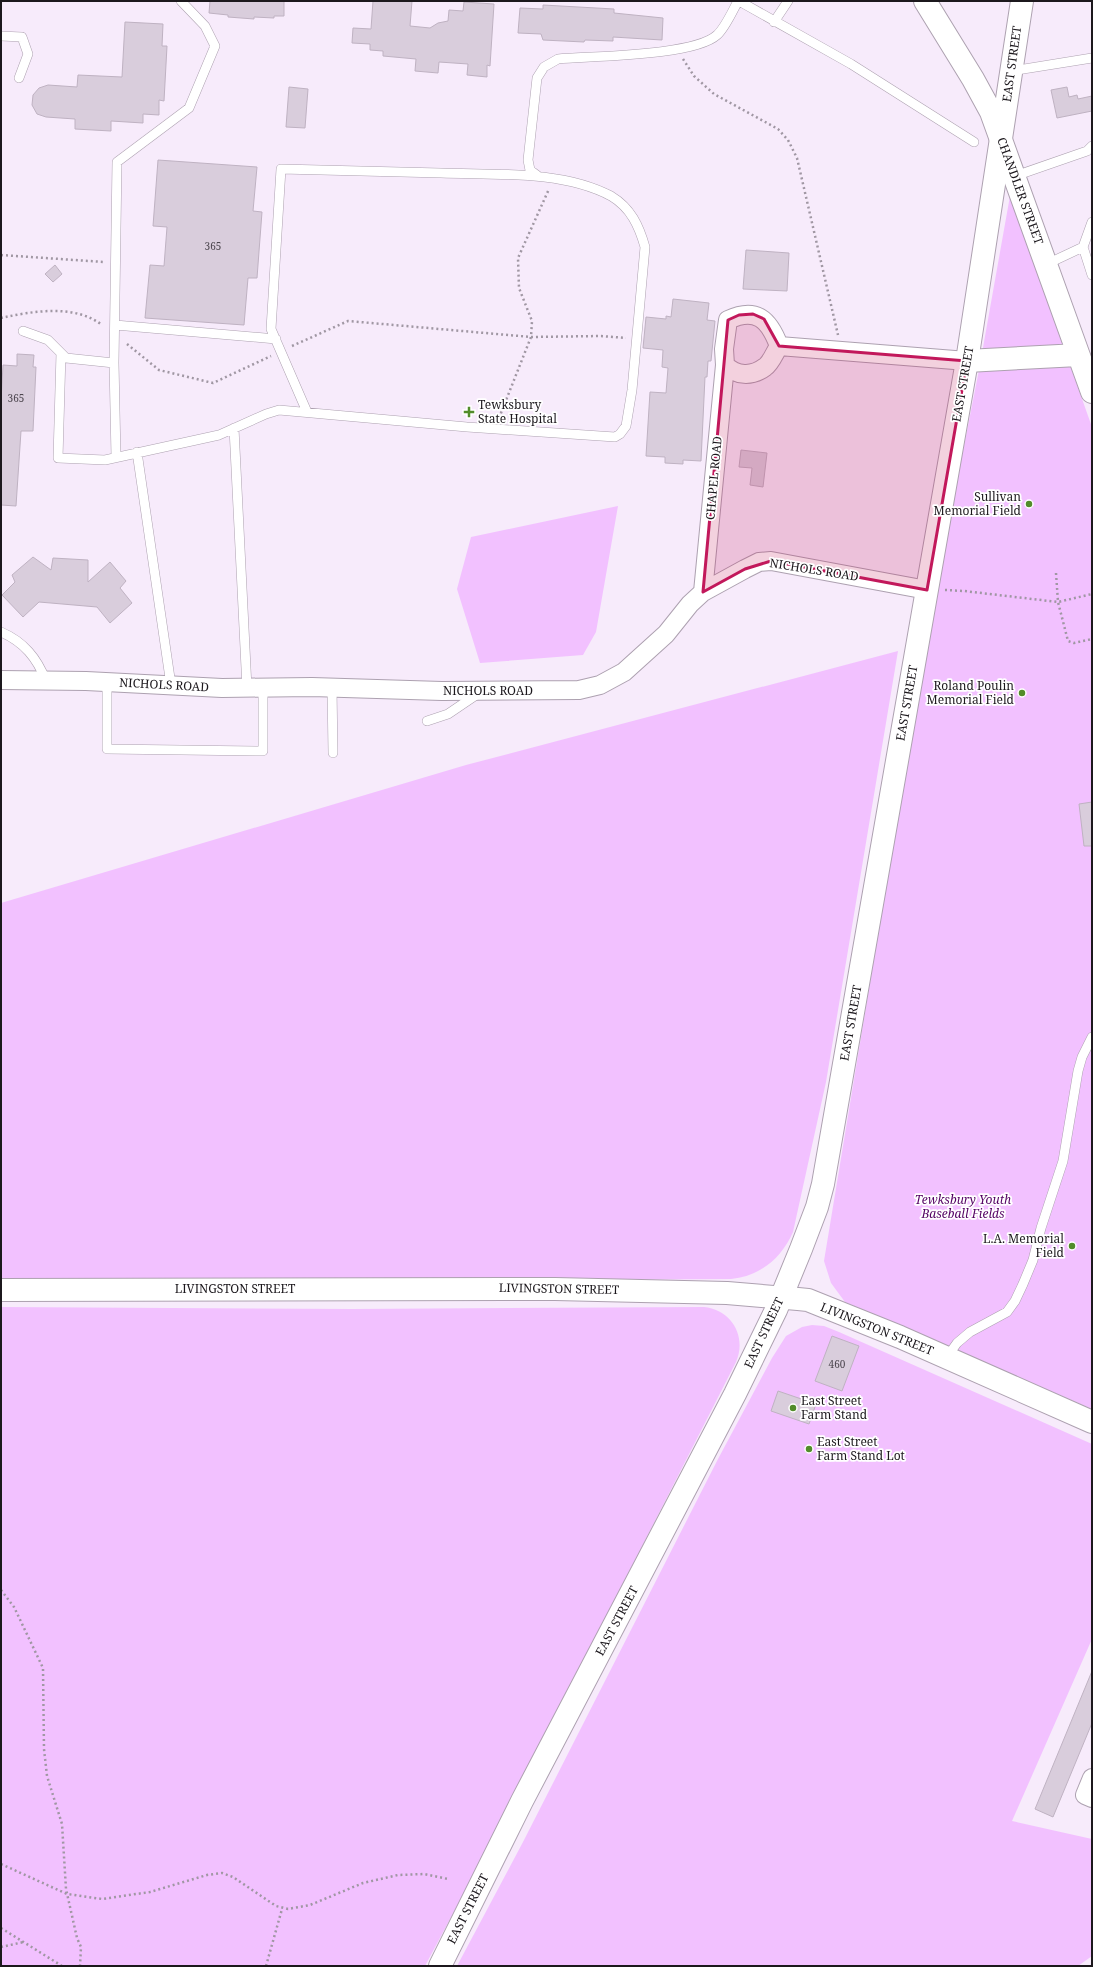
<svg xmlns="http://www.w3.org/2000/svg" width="1093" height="1967" font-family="'Noto Serif',serif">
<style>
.green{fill:#f2c1ff}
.building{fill:#d9cddc;stroke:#bfb2c2}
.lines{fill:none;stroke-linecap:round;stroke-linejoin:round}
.service-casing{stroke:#ada1b0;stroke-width:10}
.minor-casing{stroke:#ada1b0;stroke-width:20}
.tertiary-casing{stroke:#ada1b0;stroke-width:24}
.secondary-casing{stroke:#ada1b0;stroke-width:24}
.path{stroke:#a097a3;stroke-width:2.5;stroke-dasharray:2 3;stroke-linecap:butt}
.service{stroke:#fff;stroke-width:9}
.minor{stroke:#fff;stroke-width:18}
.tertiary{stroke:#fff;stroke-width:22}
.secondary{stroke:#fff;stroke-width:22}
.marked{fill:#c2185b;fill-opacity:0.2;stroke:#c2185b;stroke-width:3;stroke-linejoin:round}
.poi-dot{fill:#528c2a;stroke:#fff;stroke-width:1.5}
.labels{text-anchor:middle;stroke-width:3.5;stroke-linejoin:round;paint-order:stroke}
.number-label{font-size:10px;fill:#4b454d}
.street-label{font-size:12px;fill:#1c181d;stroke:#fff}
.poi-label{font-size:12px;fill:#1c181d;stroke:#fff;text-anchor:start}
.park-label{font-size:12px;font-style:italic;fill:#530063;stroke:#fff}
</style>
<rect width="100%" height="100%" fill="#f7ebfb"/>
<path class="green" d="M1010 196 1092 427V1409L845 1302 831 1283 824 1261 932 608 979 370Z
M618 506 596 632 583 655 480 663 457 589 471 537Z
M898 651 826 1082 793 1232C781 1259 760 1276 731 1279L352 1281 1 1279V903L466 765Z
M1 1307 352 1309 704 1307C732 1310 747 1337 736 1362L498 1829 425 1966H1Z
M812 1325 824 1326 839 1332 1092 1444V1639L1012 1821 1092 1839V1956L1078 1966H457L523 1842 718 1459 772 1358 786 1336 802 1327Z"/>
<path class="building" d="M210 1H284V16H274V18L254 17V19L228 17V15L209 13Z
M373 1H412L410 26 430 28 438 23 448 21 449 10 463 11 464 2 494 4 490 66 487 65V77L467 75 468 64 439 62 438 73 415 71 416 59 383 56V51L370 50V44L352 43 353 28 371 29Z
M543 5 614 9V13L663 18 662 40 613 37V41L585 40 584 42 543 40 541 34 518 33 520 8 543 9Z
M125 22 163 24 162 46H167L164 101 159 100V115L143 114V123L111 121V131L75 129V119L46 117 37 114 32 105 33 95 39 88 48 85 77 87 78 75 122 77Z
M289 87 308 89 305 128 286 127Z
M1067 87 1069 97 1077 95 1078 99 1092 96V111L1057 118 1051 90Z
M158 160 257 167 253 211 262 212 257 278H248L244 325 145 318 150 265 164 266 167 227 153 226Z
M746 250 789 253 787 291 743 289Z
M55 265 62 274 53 282 45 274Z
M673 299 709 303 707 320 715 321 711 361H708L707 377H705L701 461 683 460V464L665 463V457L646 456 650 392 666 393 668 368 662 367 663 350 643 348 646 317 666 319V316L671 317Z
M17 354 34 355 33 367H36L33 431H21L16 506 1 505V400L3 365 17 366Z
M741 450 767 453 763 487 750 485 752 468 739 467Z
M33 557 51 570 53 558 88 560V582L110 562 126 581 120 588 132 603 110 623 97 607 39 602 23 617 2 595 15 582 12 575Z
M1092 802V846H1084L1079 804Z
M832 1336 859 1346 842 1391 815 1381Z
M778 1391 816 1404 809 1424 771 1411Z
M1092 1671V1723L1053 1817 1035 1809Z"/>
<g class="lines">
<g class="service-casing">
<path id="service" d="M739 1 851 64 974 142
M774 22 788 1
M1 36 22 37 28 54 19 78
M1011 71 1092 58
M538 176 530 170 528 160 537 78 544 67 558 59C593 56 694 56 717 35 725 28 733 10 738 1
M1015 176 1087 151 1092 146
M1083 247 1092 275
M1047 264 1083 247 1092 222
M115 325 276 339
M23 331 48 340 66 358 114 363
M61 353 58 458 105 460 219 435 266 414 279 410 467 427 615 437 620 434 626 426 632 390 645 247C639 226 631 208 611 196 562 170 495 175 441 173 388 172 334 170 281 169L271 329 307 412
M234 428 247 688
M137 452 171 685
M116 457 114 363 117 162 189 108 215 46 205 26 181 1
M1 632C24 642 37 658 46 681
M107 682V749L263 751V688
M332 688 333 753
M427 721 448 714 479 693
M947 1357 957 1343 970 1332 1007 1312 1015 1301 1023 1284 1033 1260 1041 1228 1063 1161 1078 1071 1082 1057 1092 1037"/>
</g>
<g class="minor-casing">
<path id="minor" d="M779 346C775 352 771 363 765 367 752 377 736 376 725 365L724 349 728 320C756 307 769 319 779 346L967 361
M703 592 725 365
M1 680 86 681 222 688 312 687 442 691 579 690 600 685 624 672 666 634 690 604 703 592 745 569 759 562 771 561 927 590
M1092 1778 1085 1795 1092 1798"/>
</g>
<g class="tertiary-casing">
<path id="tertiary" d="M925 1 973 79 991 112 1092 392
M967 361 1078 355
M1 1290 555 1289 727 1293 798 1299 808 1300 900 1337 1092 1422"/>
</g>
<g class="secondary-casing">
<path id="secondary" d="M440 1966 522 1801 735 1394 776 1310 801 1249 817 1207 823 1184 967 361 1022 1"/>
</g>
<path class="path" d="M683 59 694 76 714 94 778 129 788 140 797 158 838 335
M1 255 104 262
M1 318C33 311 75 304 102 325
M127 344 159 370 213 383 271 356
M292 346 348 321 531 337 601 336 626 338
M499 418 531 337 532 321 519 288 518 258 549 189
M1056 573 1058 602 1068 641 1074 643 1092 639
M945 590 964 591 1058 602 1092 594
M1 1590 14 1607 43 1668 44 1749 47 1776 62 1824 66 1889 77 1938 81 1947 80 1966
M1 1864 67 1894 102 1899 150 1892 207 1875 222 1873 233 1877 276 1906 288 1909 310 1905 363 1883 398 1875 424 1874 448 1879
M1 1928 62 1966
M1 1947 24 1942
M266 1966 282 1909"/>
<use href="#service" class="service"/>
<use href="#minor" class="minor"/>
<use href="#tertiary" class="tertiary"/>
<use href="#secondary" class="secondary"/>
</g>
<path class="marked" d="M753 314 764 319 779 346 967 361 927 590 771 561 745 569 703 592 728 320 739 315Z"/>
<g class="poi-dot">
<path d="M467 406h4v4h4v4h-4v4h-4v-4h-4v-4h4z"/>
<circle cx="1029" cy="504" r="4"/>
<circle cx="1022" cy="693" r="4"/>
<circle cx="1072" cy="1246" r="4"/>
<circle cx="793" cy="1408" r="4"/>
<circle cx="809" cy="1449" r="4"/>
</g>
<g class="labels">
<g class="number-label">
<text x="213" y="250">365</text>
<text x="16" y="402">365</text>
<text x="837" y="1368">460</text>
</g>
<g class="street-label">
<text transform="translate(1012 64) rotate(-82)" y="4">EAST STREET</text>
<text transform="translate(1020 191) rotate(70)" y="4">CHANDLER STREET</text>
<text transform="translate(963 384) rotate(-80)" y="4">EAST STREET</text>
<text transform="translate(714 478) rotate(-85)" y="4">CHAPEL ROAD</text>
<text transform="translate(814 570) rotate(9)" y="4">NICHOLS ROAD</text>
<text transform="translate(164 685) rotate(3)" y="4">NICHOLS ROAD</text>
<text x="488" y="695">NICHOLS ROAD</text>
<text transform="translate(907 703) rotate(-80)" y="4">EAST STREET</text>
<text transform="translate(851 1023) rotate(-80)" y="4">EAST STREET</text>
<text x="235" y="1293">LIVINGSTON STREET</text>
<text transform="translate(559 1289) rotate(1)" y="4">LIVINGSTON STREET</text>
<text transform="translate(877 1329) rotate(22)" y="4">LIVINGSTON STREET</text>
<text transform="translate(764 1333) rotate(-65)" y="4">EAST STREET</text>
<text transform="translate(617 1621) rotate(-62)" y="4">EAST STREET</text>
<text transform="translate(468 1909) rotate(-63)" y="4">EAST STREET</text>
</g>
<g class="poi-label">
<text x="478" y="409">Tewksbury<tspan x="478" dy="14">State Hospital</tspan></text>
<text x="1021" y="501" text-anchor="end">Sullivan<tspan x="1021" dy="14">Memorial Field</tspan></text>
<text x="1014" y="690" text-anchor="end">Roland Poulin<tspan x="1014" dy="14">Memorial Field</tspan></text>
<text x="1064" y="1243" text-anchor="end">L.A. Memorial<tspan x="1064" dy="14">Field</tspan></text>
<text x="801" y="1405">East Street<tspan x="801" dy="14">Farm Stand</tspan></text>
<text x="817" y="1446">East Street<tspan x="817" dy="14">Farm Stand Lot</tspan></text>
</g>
<g class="park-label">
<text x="963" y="1204">Tewksbury Youth<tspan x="963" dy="14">Baseball Fields</tspan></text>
</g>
</g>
<rect width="1093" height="1967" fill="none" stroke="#1c181d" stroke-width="4"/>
</svg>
